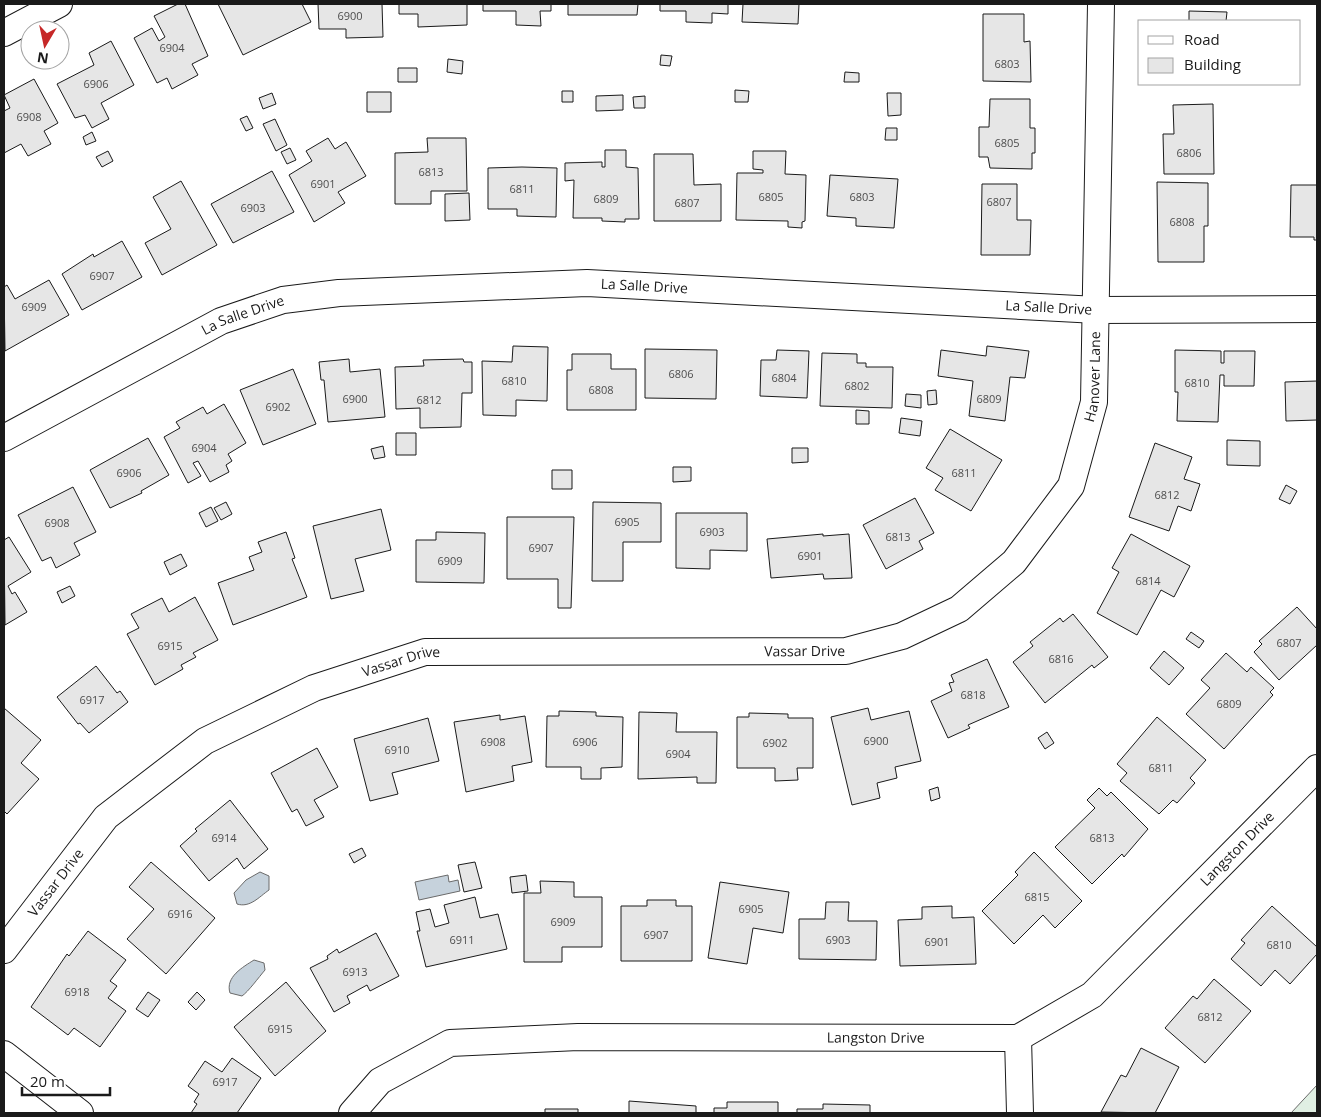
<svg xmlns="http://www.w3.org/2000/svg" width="1321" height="1117" font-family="'Open Sans',sans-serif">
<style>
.green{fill:#e0efe3;stroke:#6a6a6a}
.water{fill:#c6d2dc;stroke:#6a6a6a}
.building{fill:#e6e6e6;stroke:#1a1a1a}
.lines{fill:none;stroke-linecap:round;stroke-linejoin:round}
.street-casing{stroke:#1a1a1a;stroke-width:28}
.street{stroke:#fff;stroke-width:26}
.labels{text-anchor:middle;stroke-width:4;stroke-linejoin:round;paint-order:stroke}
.number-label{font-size:11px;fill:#4d4d4d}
.street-label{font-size:14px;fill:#1a1a1a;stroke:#fff}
</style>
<rect width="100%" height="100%" fill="#fff"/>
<path class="green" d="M1317 1085V1113H1291Z"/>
<path class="water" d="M260 872 269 876V890C259 897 250 908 237 904L234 893 246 880Z
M448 875 449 882 458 880 460 891 419 900 415 882Z
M254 960 264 963 265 970C259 977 248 992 242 996L230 993C225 977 243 967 254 960Z"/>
<path class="building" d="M178 4H185L208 56 192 64 198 75 172 89 167 78 157 83 134 38 152 28 159 41 165 37 154 16Z
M218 4H302L311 22 243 55Z
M318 4H382L383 37 346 38V29H319Z
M399 4H467V25L418 27V14H399Z
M483 4H551V11H540L541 26 516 25V11H483Z
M568 4H638L637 15H568Z
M660 4H728V14L712 13V23L686 22V11H660Z
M743 4H799L798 24 742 22Z
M1189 11 1227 12 1226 21H1189Z
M983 14H1024V42L1030 41 1031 82 983 81Z
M111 41 134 85 101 103 109 119 92 128 85 115 75 118 57 84 94 65 89 53Z
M661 55 672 56 670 66 660 65Z
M448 59 463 61 462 74 447 72Z
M398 68H417V82H398Z
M845 72 859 73V82H844Z
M34 79 58 123 44 131 51 144 28 156 21 144 4 153V111L10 108 4 95Z
M735 90 749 91 748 102H735Z
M562 91H573V102H562Z
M367 92H391V112H367Z
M272 93 276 104 263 109 259 98Z
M887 93H901V115L888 116Z
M623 95V110L596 111V96Z
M645 96V108H634L633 97Z
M990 99H1030V128H1035V153H1032V169L990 168 988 157H979V127H989Z
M1213 104 1214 174H1164L1163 134H1174L1173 105Z
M247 116 253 128 246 131 240 119Z
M275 119 287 145 276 151 263 124Z
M886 128H897V140H885Z
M92 132 96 141 86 145 83 137Z
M328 138 335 149 346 142 366 176 338 192 345 203 314 222 289 175 312 161 306 151Z
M427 138H466L467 191H431V204H395V153L428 152Z
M290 148 296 160 287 164 281 152Z
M605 150H626V167L638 168 639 219H625V222L602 221V218H573L574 180 565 181V163L602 162V167H605Z
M108 151 113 161 102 167 96 157Z
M753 151H786L785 174 806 175 805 221 802 222V228L788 227V221L736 220 737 173H763V170L753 169Z
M654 154H693L694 185 721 184V221H654Z
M522 167 557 168 556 217 517 216V209H488V168Z
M272 171 294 212 233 243 211 204Z
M830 175 898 179 894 228 856 226V218L827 216Z
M181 181 217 245 162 275 145 243 171 229 153 197Z
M1157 182 1208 183V226H1204V262H1158Z
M982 184H1017V220H1031L1030 255H981Z
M1291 185H1317V240H1314V237H1290Z
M469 193 470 220 445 221V194Z
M122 241 142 277 82 310 62 274 93 254 94 257Z
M49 280 69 315 5 351 4 287 7 285 15 299Z
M513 346 548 347 547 401 516 400V416L483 415 482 361 512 362Z
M987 346 1029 351 1025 378 1010 377 1005 421 969 416 973 381 938 376 941 350 986 356Z
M645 349 717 350 716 399 645 398Z
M777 350 809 351 807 398 760 396 761 360H776Z
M1175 350 1221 351V363H1224V351H1255L1254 386H1224V375H1220L1218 422 1177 421 1178 392H1175Z
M822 353 857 354V363H866V367H893L892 408 820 406Z
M572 354H611V369H636V410H567V370H572Z
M349 359 350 372 380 369 385 417 328 422 324 380H321L319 362Z
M463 359 464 362H472V393H462L461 427 420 428V408L396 409 395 367 424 366 423 360Z
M293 369 316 424 263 445 240 390Z
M1317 381V420L1286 421 1285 382Z
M936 390 937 404 928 405 927 391Z
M906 394 921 395V408L905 406Z
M224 404 246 443 228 454 232 461 226 465 229 472 210 482 198 461 193 463 201 476 188 483 164 437 180 428 176 422 203 407 207 414Z
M856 410 869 411V424H856Z
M901 418 922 421 920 436 899 433Z
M950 429 1002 460 971 511 935 490 943 478 926 468Z
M396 433H416V455H396Z
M148 438 169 475 141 491 142 493 110 508 90 470Z
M1227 440 1260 441V466L1227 465Z
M1155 443 1192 457 1184 479 1200 484 1191 511 1178 506 1169 531 1129 517Z
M383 446 385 457 374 459 371 449Z
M792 448H808V462L792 463Z
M673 467H691V481L673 482Z
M552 470H572V489H552Z
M1286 485 1297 491 1290 504 1279 499Z
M73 487 96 532 74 543 80 555 56 568 51 557 42 561 18 515Z
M915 498 934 533 919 541 923 549 886 569 863 525Z
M226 502 232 514 221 520 214 508Z
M593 502 661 503V542H623V581H592Z
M211 507 218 521 206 527 199 513Z
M381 509 391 550 355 559 364 591 331 599 313 526Z
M676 513H747V551L710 550V569L676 568Z
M507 517H574L571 608H558V579H507Z
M286 532 295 558 292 559 307 597 233 625 218 583 254 570 249 557 262 552 258 542Z
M436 532 485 533 484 583 416 582V540H436Z
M823 534V536L849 534 852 578 824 579 823 574 771 578 767 539Z
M1131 534 1190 566 1174 597 1161 590 1137 635 1097 613 1119 572 1112 568Z
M9 537 31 572 8 586 12 594 15 592 27 612 5 625 4 540Z
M181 554 187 566 170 575 164 562Z
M70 586 75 596 62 603 57 592Z
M195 597 218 640 193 653 196 657 181 665 183 669 155 685 127 634 139 628 131 614 162 598 169 612Z
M1297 607 1317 629V645L1279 680 1254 652 1262 644 1259 641Z
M1073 614 1108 657 1094 668 1092 665 1045 703 1013 662 1033 646 1030 642 1060 618 1063 622Z
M1191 632 1204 641 1199 648 1186 639Z
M1164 651 1184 668 1169 685 1150 668Z
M1226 653 1247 672 1251 667 1274 688 1270 692 1273 695 1224 749 1186 714 1210 688 1201 680Z
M987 659 1009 707 968 725 970 728 948 738 931 701 952 691 949 683 954 682 951 675Z
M96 666 117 693 120 691 128 702 89 733 80 723 78 724 57 697Z
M4 708 41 740 21 763 39 779 7 814 4 811Z
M868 708 871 720 909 711 921 761 895 767 897 778 877 783 880 798 852 805 831 717Z
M559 711 596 712V716L623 717 622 767 601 768V779H581V767H546L547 716H559Z
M639 712 677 713 676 732H717L716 783H697V777L638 779Z
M749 713 788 714V718H813V768H797L798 780 775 781V768H737V717H749Z
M500 715V720L525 716 532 762 512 766 514 781 466 792 454 722Z
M1157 717 1206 760 1190 778 1195 783 1177 803 1173 800 1159 814 1120 781 1127 773 1117 764Z
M428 718 439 761 392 773 398 794 370 801 354 739Z
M1047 732 1054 743 1045 749 1038 738Z
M317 748 338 787 314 800 324 817 306 826 297 809 292 812 271 773Z
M938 787 940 798 931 801 929 790Z
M1099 788 1107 796 1111 792 1148 829 1124 857 1122 854 1092 884 1055 847 1095 808 1087 800Z
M230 800 268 849 244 869 237 858 209 881 180 846 197 831 195 829Z
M362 848 366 856 354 863 349 854Z
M1034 852 1082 901 1055 928 1043 915 1014 944 982 911 1018 875 1015 872Z
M151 862 215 918 166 974 127 939 154 909 129 887Z
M475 862 482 888 464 892 458 865Z
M526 875 528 891 512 893 510 877Z
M540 881 574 882V897H602V947H562V962H524V893H541Z
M720 882 789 892 783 933 753 928 747 964 708 958Z
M475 897 480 918 498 914 507 949 426 967 417 931H420L416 912 430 909 435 927 449 923 444 905Z
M647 900H676V906H692V961H621V906H647Z
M826 902H849L848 921H877L876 960 799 959V919H825Z
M952 906V918L974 917 976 964 900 966 898 920 922 919V907Z
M1272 906 1317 947V954L1290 984 1275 970 1261 986 1231 959 1245 943 1241 940Z
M88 931 126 960 110 981 117 986 108 998 126 1011 100 1047 74 1028 68 1035 31 1007 67 954 69 956Z
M376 933 399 976 370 991 367 985 347 996 350 1003 334 1012 310 968 328 959 327 956 337 949 339 953Z
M1214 979 1251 1011 1205 1063 1165 1028 1193 996 1197 999Z
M286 982 326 1031 275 1076 234 1027Z
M148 992 160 1000 148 1017 136 1009Z
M197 992 205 1000 196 1010 188 1002Z
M1141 1048 1179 1067 1155 1113 1101 1112 1121 1075 1126 1077Z
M232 1058 261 1078 237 1113H191L197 1104 194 1102 199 1094 188 1086 205 1061 222 1072Z
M629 1101 696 1106V1113H629Z
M727 1102H778V1113H714V1108H727Z
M823 1104 870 1105V1113H797V1109H823Z
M545 1109H578V1113H545Z"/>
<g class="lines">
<g class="street-casing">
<g id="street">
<path d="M4 33 59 4"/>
<path id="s1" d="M4 438 221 321 283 300 339 293 587 283 1097 310 1317 309"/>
<path id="s2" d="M4 950 106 817 205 741 314 688 425 652 846 651 902 636 959 609 1014 562 1071 486 1094 402 1101 4"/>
<path d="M1018 1038 1020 1113"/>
<path d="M4 1054 80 1113"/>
<path id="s3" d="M352 1113 380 1081 450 1043 578 1037 1018 1038 1092 995 1317 768"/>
</g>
</g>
<use href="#street" class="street"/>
</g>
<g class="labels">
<g class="number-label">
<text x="350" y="20">6900</text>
<text x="172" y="52">6904</text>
<text x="1007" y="68">6803</text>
<text x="96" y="88">6906</text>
<text x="29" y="121">6908</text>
<text x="1007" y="147">6805</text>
<text x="1189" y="157">6806</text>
<text x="431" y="176">6813</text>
<text x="323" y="188">6901</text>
<text x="522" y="193">6811</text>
<text x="771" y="201">6805</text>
<text x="862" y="201">6803</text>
<text x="606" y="203">6809</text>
<text x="999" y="206">6807</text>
<text x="687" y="207">6807</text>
<text x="253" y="212">6903</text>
<text x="1182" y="226">6808</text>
<text x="102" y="280">6907</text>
<text x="34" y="311">6909</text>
<text x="681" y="378">6806</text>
<text x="784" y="382">6804</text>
<text x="514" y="385">6810</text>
<text x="1197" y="387">6810</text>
<text x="857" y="390">6802</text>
<text x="601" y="394">6808</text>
<text x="355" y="403">6900</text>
<text x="989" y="403">6809</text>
<text x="429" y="404">6812</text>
<text x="278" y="411">6902</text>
<text x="204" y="452">6904</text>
<text x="129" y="477">6906</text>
<text x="964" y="477">6811</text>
<text x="1167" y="499">6812</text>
<text x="627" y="526">6905</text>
<text x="57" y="527">6908</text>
<text x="712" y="536">6903</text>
<text x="898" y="541">6813</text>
<text x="541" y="552">6907</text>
<text x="810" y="560">6901</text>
<text x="450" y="565">6909</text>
<text x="1148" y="585">6814</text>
<text x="1289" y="647">6807</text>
<text x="170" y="650">6915</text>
<text x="1061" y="663">6816</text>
<text x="973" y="699">6818</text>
<text x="92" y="704">6917</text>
<text x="1229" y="708">6809</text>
<text x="876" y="745">6900</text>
<text x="493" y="746">6908</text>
<text x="585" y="746">6906</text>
<text x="775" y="747">6902</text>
<text x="397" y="754">6910</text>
<text x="678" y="758">6904</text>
<text x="1161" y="772">6811</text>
<text x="224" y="842">6914</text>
<text x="1102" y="842">6813</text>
<text x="1037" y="901">6815</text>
<text x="751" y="913">6905</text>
<text x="180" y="918">6916</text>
<text x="563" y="926">6909</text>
<text x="656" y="939">6907</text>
<text x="462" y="944">6911</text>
<text x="838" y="944">6903</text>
<text x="937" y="946">6901</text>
<text x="1279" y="949">6810</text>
<text x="355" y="976">6913</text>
<text x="77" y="996">6918</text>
<text x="1210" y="1021">6812</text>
<text x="280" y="1033">6915</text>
<text x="225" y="1086">6917</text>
</g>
<g class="street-label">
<text dy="5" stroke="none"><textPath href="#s1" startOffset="674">La Salle Drive</textPath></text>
<text dy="5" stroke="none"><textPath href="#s1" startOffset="1079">La Salle Drive</textPath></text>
<text dy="5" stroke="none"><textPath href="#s1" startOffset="269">La Salle Drive</textPath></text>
<text dy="5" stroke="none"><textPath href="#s2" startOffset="1352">Hanover Lane</textPath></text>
<text dy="5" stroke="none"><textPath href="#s2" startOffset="910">Vassar Drive</textPath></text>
<text dy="5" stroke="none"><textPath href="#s2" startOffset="505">Vassar Drive</textPath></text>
<text dy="5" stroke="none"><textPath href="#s3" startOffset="982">Langston Drive</textPath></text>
<text dy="5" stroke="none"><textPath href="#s2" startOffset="85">Vassar Drive</textPath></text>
<text dy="5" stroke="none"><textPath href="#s3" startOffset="548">Langston Drive</textPath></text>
</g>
</g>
<rect width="1321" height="1117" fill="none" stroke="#1a1a1a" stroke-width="10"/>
<rect x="1138" y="20" width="162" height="65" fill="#ffffff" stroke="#a3a3a3"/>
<rect x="1148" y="36" width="25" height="8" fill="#ffffff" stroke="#a3a3a3"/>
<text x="1184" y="45" font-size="15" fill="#1a1a1a">Road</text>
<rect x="1148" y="58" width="25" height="15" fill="#e6e6e6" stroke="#a3a3a3"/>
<text x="1184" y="70" font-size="15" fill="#1a1a1a">Building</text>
<g transform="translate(45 45) rotate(189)"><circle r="24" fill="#ffffff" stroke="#a3a3a3"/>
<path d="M0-4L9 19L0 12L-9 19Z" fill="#c62828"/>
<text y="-8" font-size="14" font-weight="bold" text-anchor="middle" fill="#1a1a1a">N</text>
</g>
<path d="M22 1087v8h88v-8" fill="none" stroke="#1a1a1a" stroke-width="2.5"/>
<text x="30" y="1087" font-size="15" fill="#1a1a1a" stroke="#ffffff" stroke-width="4" paint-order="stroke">20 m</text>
</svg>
